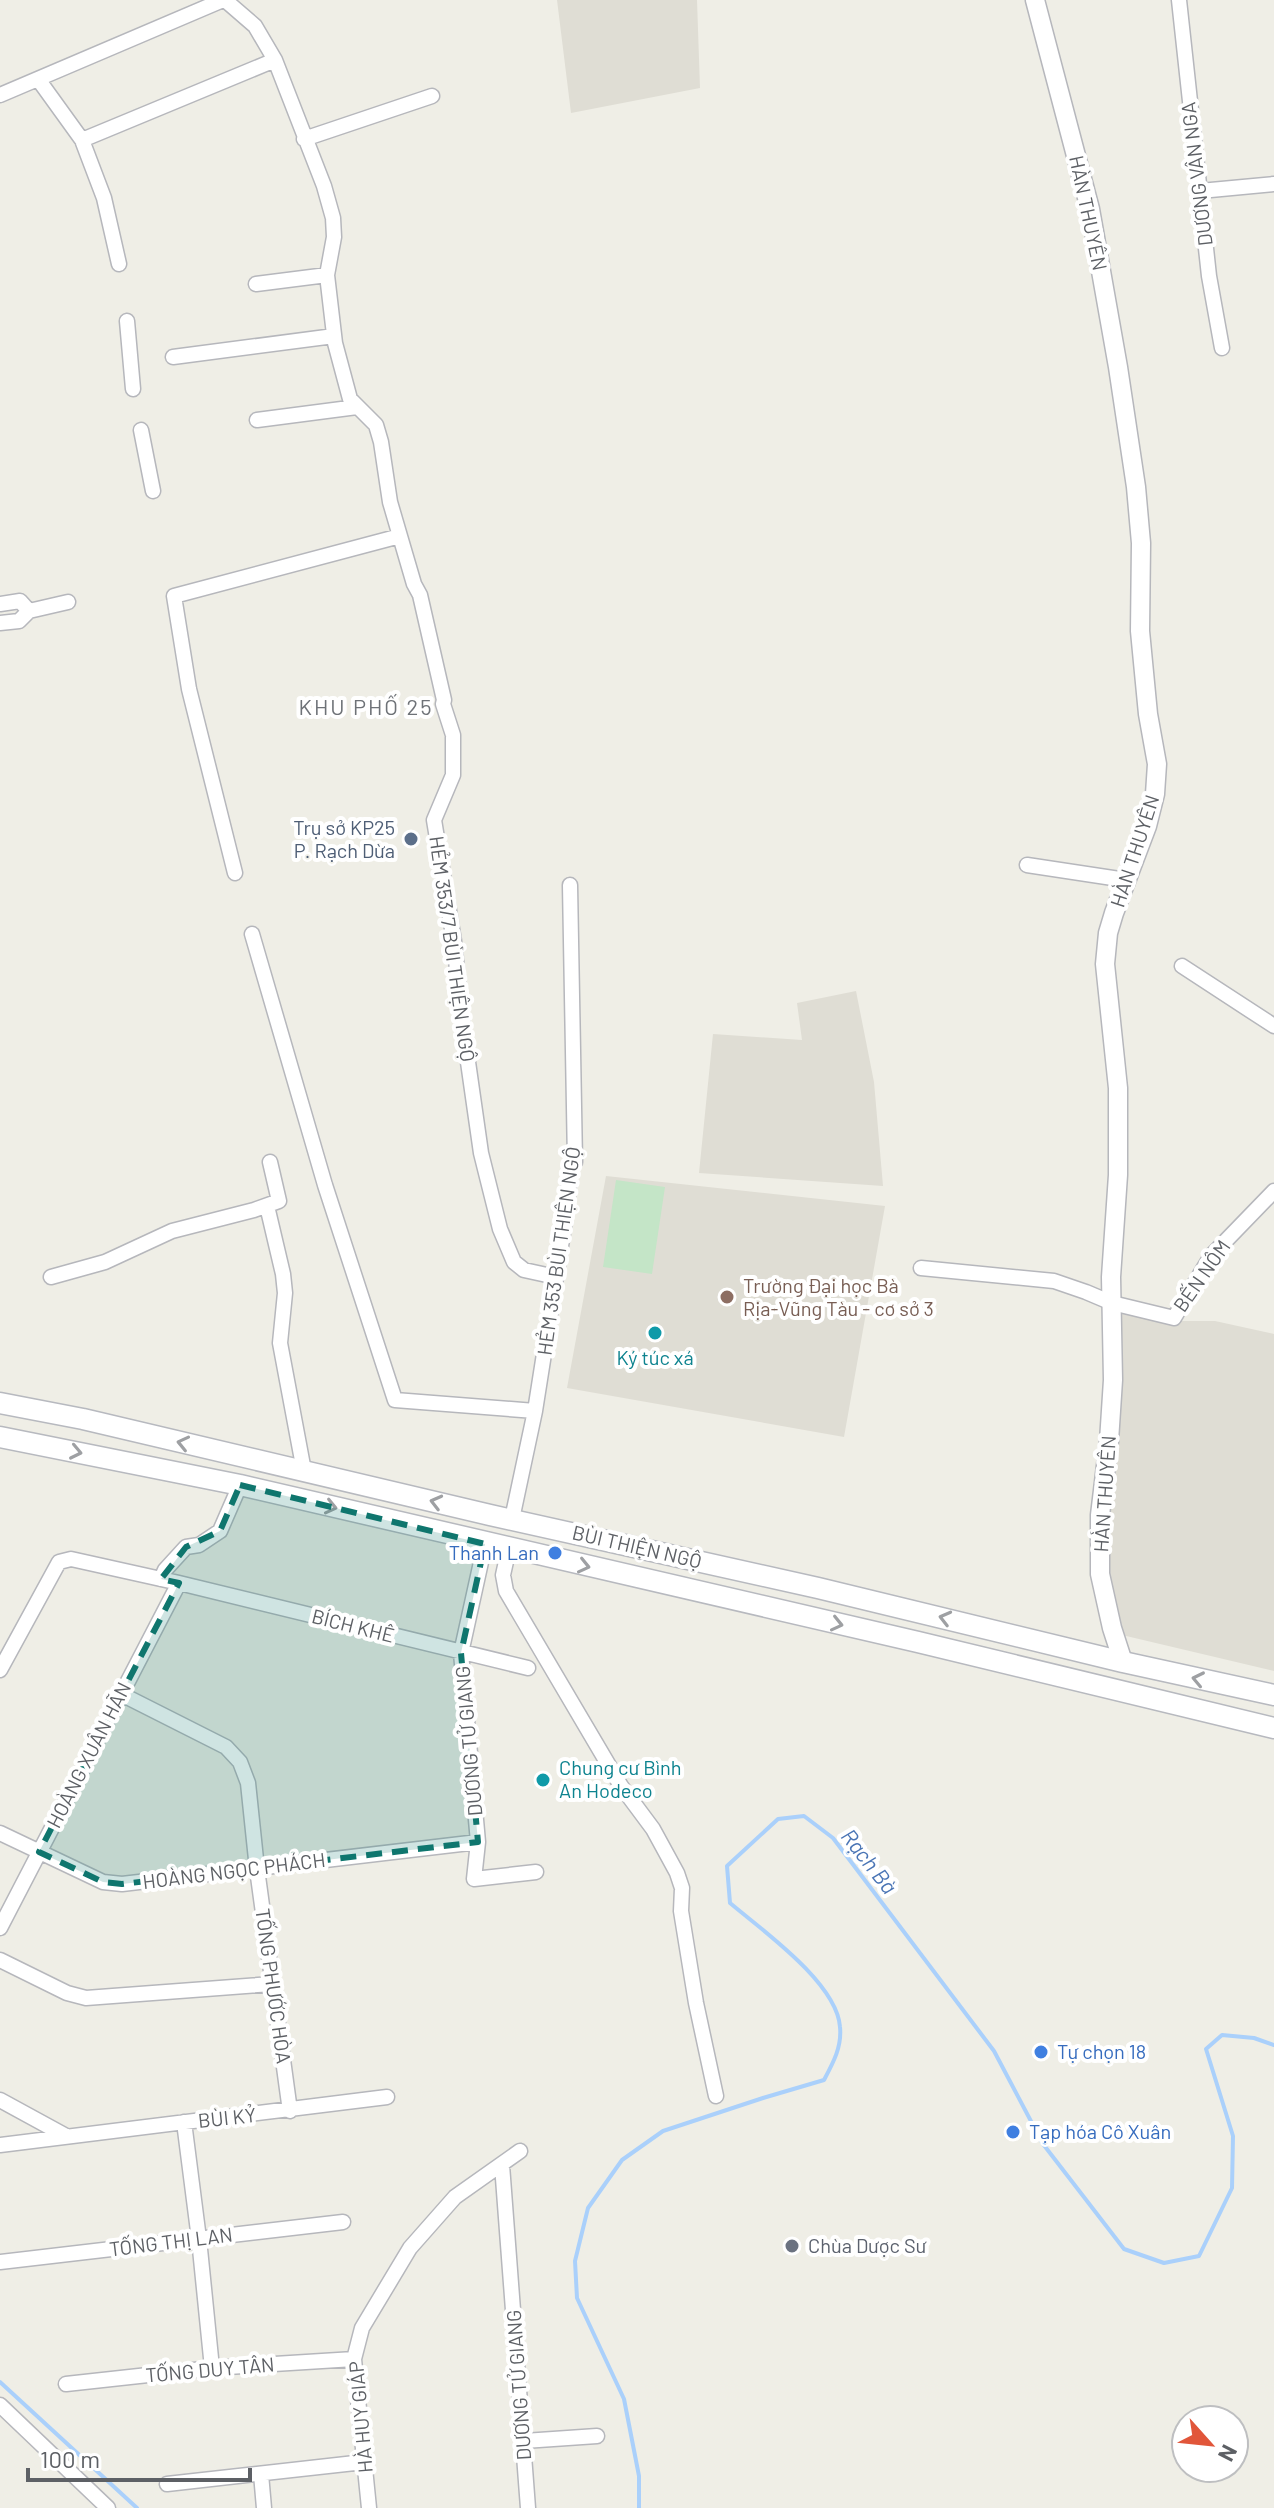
<svg xmlns="http://www.w3.org/2000/svg" width="1274" height="2508" font-family="Barlow,sans-serif">
<style>
.education{fill:#dfddd4}
.pitch{fill:#c4e5c7}
.lines{fill:none;stroke-linecap:round;stroke-linejoin:round}
.stream{stroke:#aad0fb;stroke-width:4}
.minor-casing{stroke:#b6b7bc;stroke-width:17}
.tertiary-casing{stroke:#b6b7bc;stroke-width:21}
.secondary-casing{stroke:#b7b9bf;stroke-width:23}
.minor{stroke:#fff;stroke-width:14}
.tertiary{stroke:#fff;stroke-width:18}
.secondary{stroke:#fff;stroke-width:20}
.oneway{stroke:#9ea0a3}
.marked{fill:#0f766e;fill-opacity:0.2;stroke:#0f766e;stroke-width:6;stroke-dasharray:16 10;stroke-linejoin:round}
.service-dot{fill:#5c6f8a;stroke:#fff;stroke-width:3}
.education-dot{fill:#8d6e63;stroke:#fff;stroke-width:3}
.culture-dot{fill:#0f9aa8;stroke:#fff;stroke-width:3}
.shop-dot{fill:#3f7fe0;stroke:#fff;stroke-width:3}
.worship-dot{fill:#6b7280;stroke:#fff;stroke-width:3}
.labels{text-anchor:middle;stroke-width:8;stroke-linejoin:round;paint-order:stroke}
.street-label{font-size:20px;fill:#5d6065;stroke:#fff}
.service-label{font-size:20px;fill:#4e5e75;stroke:#fff;text-anchor:end}
.education-label{font-size:20px;fill:#785e54;stroke:#fff;text-anchor:start}
.culture-label{font-size:20px;fill:#0d838f;stroke:#fff}
.shop-label{font-size:20px;fill:#366cbe;stroke:#fff;text-anchor:start}
.worship-label{font-size:20px;fill:#5b616d;stroke:#fff;text-anchor:start}
.neighbourhood-label{font-size:22px;letter-spacing:2px;fill:#6e7277;stroke:#fff}
.water-label{font-size:22px;font-style:italic;fill:#4a75b5;stroke:#fff}
</style>
<rect width="100%" height="100%" fill="#efeee6"/>
<path class="education" d="M557 0H697L700 88 571 113Z
M856 991 874 1082 883 1186 699 1173 713 1034 802 1040 797 1003Z
M606 1176 885 1206 844 1437 567 1388Z
M1121 1313 1170 1321H1215L1274 1334V1671L1122 1635 1108 1582V1516Z"/>
<path class="pitch" d="M616 1180 665 1187 652 1274 603 1267Z"/>
<g class="lines">
<path class="stream" d="M0 2382 137 2508
M639 2508V2476L624 2399 577 2298 575 2261 588 2208 622 2160 663 2131 763 2098 824 2080C833 2063 842 2047 840 2027 837 1983 762 1930 730 1903L727 1866 778 1819 804 1816 833 1838 994 2051 1043 2144 1124 2249 1164 2263 1199 2256 1232 2188 1233 2136 1206 2049 1222 2035 1254 2038 1274 2045"/>
<g class="minor-casing">
<path id="minor" d="M225 0 255 26 275 60 324 186 333 218 334 237 327 275 335 343 350 399 376 425 381 442 390 502 414 584 420 595 444 700 443 704 453 735V775L434 820 454 941 463 1027 481 1153 500 1229 514 1262 524 1270 556 1277
M1179 0 1209 276 1222 348
M38 79 82 140 104 198 119 264
M0 95 223 0
M304 139 432 96
M82 140 275 60
M1200 191 1274 184
M256 284 327 275
M127 321 133 389
M173 357 334 336
M257 420 357 407
M141 430 153 491
M0 604 20 601 29 611
M0 623 19 621 29 611 68 602
M1027 865 1126 880
M235 873 189 689 174 596 400 536
M252 934 325 1185 395 1400 535 1411
M1182 966 1274 1026
M267 1206 283 1274 285 1293 280 1343 304 1471
M921 1268 1054 1281 1086 1292 1112 1303 1174 1318 1211 1256 1274 1191
M51 1277 105 1262 172 1231 254 1210 279 1201 270 1162
M512 1519 535 1411 567 1208 570 1169 575 1162 570 885
M485 1544 461 1653 478 1842 474 1879 536 1872
M509 1548 503 1575 506 1591 621 1786 653 1829 677 1873 682 1888 681 1911 696 2003 716 2096
M161 1579 165 1570 186 1547 199 1545 220 1531 240 1485
M0 1670 59 1562 71 1559 179 1583 528 1668
M121 1694 226 1747 240 1762 248 1783 257 1869 290 2111
M0 1833 103 1882 122 1884 478 1842
M0 1928 179 1583
M0 1960 67 1993 86 1998 272 1984
M0 2100 66 2136
M184 2122 199 2239 212 2368
M0 2145 387 2097
M502 2165 528 2508
M0 2262 343 2222
M66 2384 212 2368 354 2359
M0 2405 108 2508
M524 2441 597 2436
M261 2474 264 2508
M167 2484 364 2462
M369 2508 354 2359 362 2328 410 2248 455 2197 520 2151"/>
</g>
<g class="tertiary-casing">
<path id="tertiary" d="M1035 0 1090 209 1118 367 1136 487 1141 543 1140 631 1148 714 1157 764 1155 794 1147 826 1114 913 1108 933 1105 964 1118 1088V1175L1111 1277 1113 1380 1109 1441 1100 1515V1574L1112 1628 1123 1662"/>
</g>
<g class="secondary-casing">
<path id="secondary" d="M0 1403 83 1419 490 1515 818 1588 1123 1662 1274 1695
M0 1437 240 1485 918 1642 1274 1728"/>
</g>
<use href="#minor" class="minor"/>
<use href="#tertiary" class="tertiary"/>
<use href="#secondary" class="secondary"/>
</g>
<defs><path id="oneway-chevron" d="M-2-3.5L2.5 0L-2 3.5" fill="none" stroke-width="1.6" stroke-linecap="round" stroke-linejoin="round" transform="scale(2)"/></defs>
<g class="oneway">
<use href="#oneway-chevron" transform="translate(183 1443) rotate(-167)"/>
<use href="#oneway-chevron" transform="translate(76 1452) rotate(12)"/>
<use href="#oneway-chevron" transform="translate(436 1502) rotate(-166)"/>
<use href="#oneway-chevron" transform="translate(331 1507) rotate(13)"/>
<use href="#oneway-chevron" transform="translate(584 1566) rotate(13)"/>
<use href="#oneway-chevron" transform="translate(945 1618) rotate(-166)"/>
<use href="#oneway-chevron" transform="translate(837 1624) rotate(13)"/>
<use href="#oneway-chevron" transform="translate(1198 1679) rotate(-168)"/>
</g>
<path class="marked" d="M240 1485 485 1544 461 1653 478 1842 122 1884 103 1882 39 1852 179 1583 161 1579 186 1547 220 1531Z"/>
<circle class="service-dot" cx="411" cy="839" r="8"/>
<circle class="education-dot" cx="727" cy="1297" r="8"/>
<g class="culture-dot">
<circle cx="655" cy="1333" r="8"/>
<circle cx="543" cy="1780" r="8"/>
</g>
<g class="shop-dot">
<circle cx="555" cy="1553" r="8"/>
<circle cx="1041" cy="2052" r="8"/>
<circle cx="1013" cy="2132" r="8"/>
</g>
<circle class="worship-dot" cx="792" cy="2246" r="8"/>
<g class="labels">
<g class="street-label">
<text transform="translate(1197 174) rotate(-97)" y="7">DƯƠNG VÂN NGA</text>
<text transform="translate(1088 213) rotate(78)" y="7">HÀN THUYÊN</text>
<text transform="translate(1135 851) rotate(-72)" y="7">HÀN THUYÊN</text>
<text transform="translate(452 949) rotate(82)" y="7">HẺM 353/7 BÙI THIỆN NGỘ</text>
<text transform="translate(559 1251) rotate(-82)" y="7">HẺM 353 BÙI THIỆN NGỘ</text>
<text transform="translate(1202 1276) rotate(-55)" y="7">BẾN NÔM</text>
<text transform="translate(1105 1494) rotate(-86)" y="7">HÀN THUYÊN</text>
<text transform="translate(637 1547) rotate(13)" y="7">BÙI THIỆN NGỘ</text>
<text transform="translate(353 1626) rotate(14)" y="7">BÍCH KHÊ</text>
<text transform="translate(469 1741) rotate(-95)" y="7">DƯƠNG TỬ GIANG</text>
<text transform="translate(89 1755) rotate(-63)" y="7">HOÀNG XUÂN HÃN</text>
<text transform="translate(234 1871) rotate(-7)" y="7">HOÀNG NGỌC PHÁCH</text>
<text transform="translate(273 1986) rotate(82)" y="7">TỐNG PHƯỚC HÒA</text>
<text transform="translate(227 2118) rotate(-6)" y="7">BÙI KỶ</text>
<text transform="translate(171 2242) rotate(-7)" y="7">TỐNG THỊ LAN</text>
<text transform="translate(210 2370) rotate(-5)" y="7">TỐNG DUY TÂN</text>
<text transform="translate(519 2385) rotate(-94)" y="7">DƯƠNG TỬ GIANG</text>
<text transform="translate(361 2417) rotate(-95)" y="7">HÀ HUY GIÁP</text>
</g>
<g class="service-label">
<text x="395" y="835">Trụ sở KP25<tspan x="395" dy="23">P. Rạch Dừa</tspan></text>
</g>
<g class="education-label">
<text x="743" y="1293">Trường Đại học Bà<tspan x="743" dy="23">Rịa-Vũng Tàu - cơ sở 3</tspan></text>
</g>
<g class="culture-label">
<text x="655" y="1365">Ký túc xá</text>
<text x="559" y="1775" text-anchor="start">Chung cư Bình<tspan x="559" dy="23">An Hodeco</tspan></text>
</g>
<g class="shop-label">
<text x="539" y="1560" text-anchor="end">Thanh Lan</text>
<text x="1057" y="2059">Tự chọn 18</text>
<text x="1029" y="2139">Tạp hóa Cô Xuân</text>
</g>
<g class="worship-label">
<text x="808" y="2253">Chùa Dược Sư</text>
</g>
<g class="neighbourhood-label">
<text x="366" y="715">KHU PHỐ 25</text>
</g>
<g class="water-label">
<text transform="translate(869 1861) rotate(52)" y="8">Rạch Bà</text>
</g>
</g>
<g transform="translate(1210 2444) rotate(117)"><circle r="38" fill="#ffffff" stroke="#bebfc1" stroke-width="2"/>
<path d="M0-6L14 30L0 20L-14 30Z" fill="#e1563a"/>
<text y="-12" font-size="22" font-weight="bold" text-anchor="middle" fill="#5d6065">N</text>
</g>
<path d="M28 2468v12h222v-12" fill="none" stroke="#5d6065" stroke-width="4"/>
<text x="40" y="2468" font-size="24" fill="#5d6065" stroke="#ffffff" stroke-width="6" paint-order="stroke">100 m</text>
</svg>
